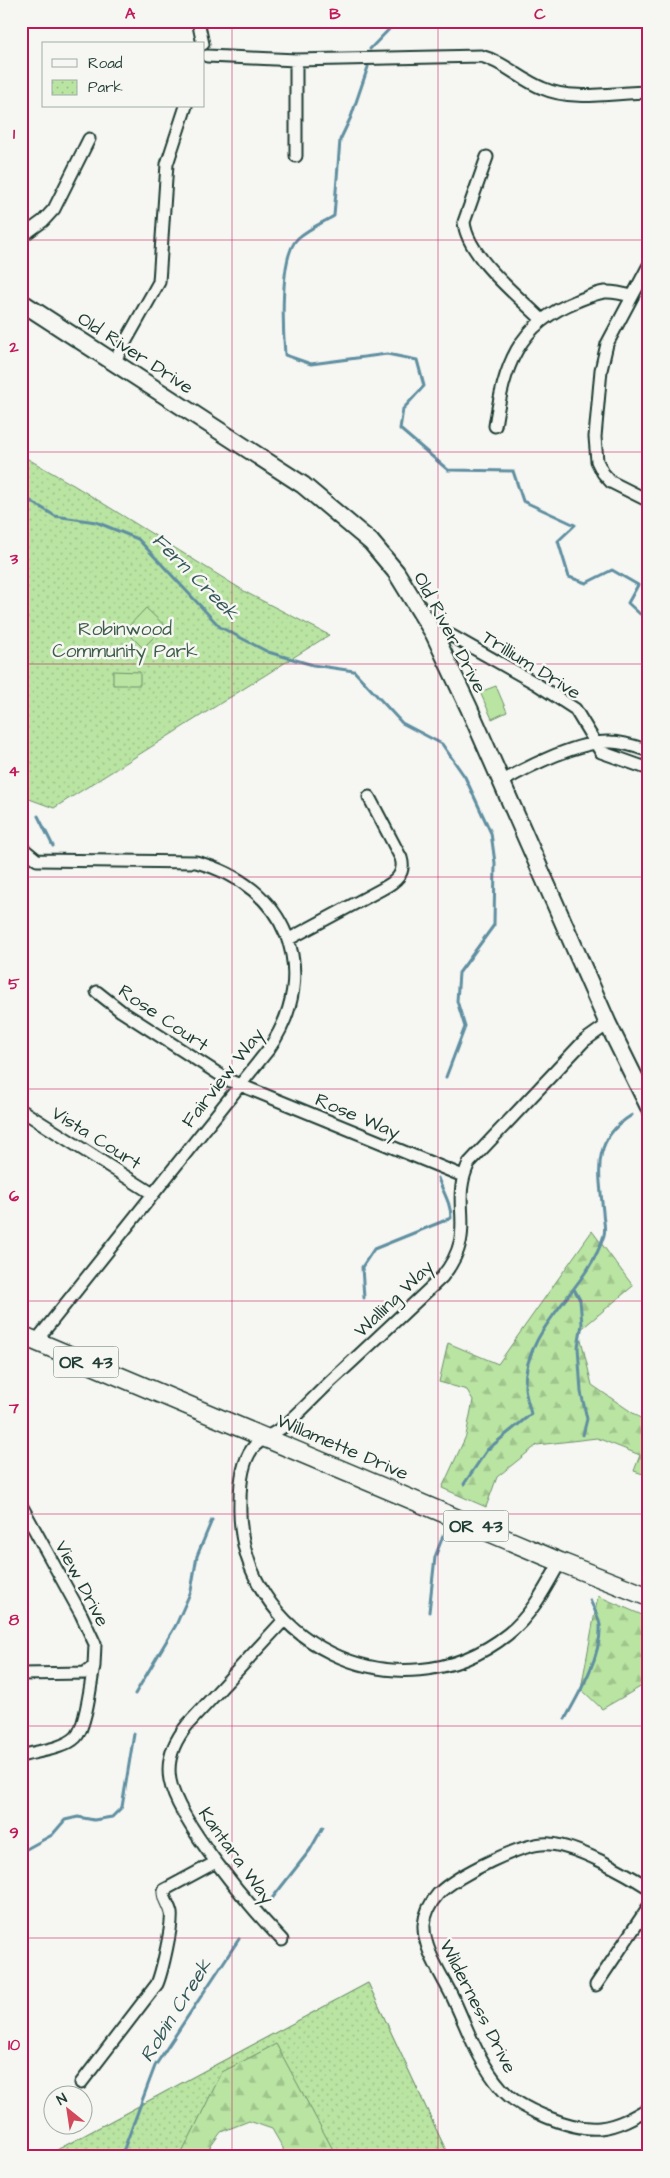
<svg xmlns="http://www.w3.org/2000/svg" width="670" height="2178" font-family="'Architects Daughter',sans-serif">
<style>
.forest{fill:url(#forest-firs);stroke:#6c906b}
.park{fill:url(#park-dots);stroke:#6c906b}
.garden{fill:#b9e4a2;stroke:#6c906b}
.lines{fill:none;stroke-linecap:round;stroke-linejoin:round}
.stream{stroke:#5f8fa1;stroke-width:3}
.street-casing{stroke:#1f3d34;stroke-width:15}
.secondary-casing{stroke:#1f3d34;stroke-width:20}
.primary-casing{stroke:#1f3d34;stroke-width:21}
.street{stroke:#f6f6f2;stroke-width:11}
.secondary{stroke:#f6f6f2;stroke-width:16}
.primary{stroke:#f6f6f2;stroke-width:18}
.grid{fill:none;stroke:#c2185b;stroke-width:1;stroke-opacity:0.55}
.labels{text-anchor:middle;stroke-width:5;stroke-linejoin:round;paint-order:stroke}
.shield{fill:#f6f6f2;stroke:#60746d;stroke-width:1}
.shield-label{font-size:18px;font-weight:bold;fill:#1f3d34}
.street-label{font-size:19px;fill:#1f3d34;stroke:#f6f6f2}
.park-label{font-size:19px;fill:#3e5e4a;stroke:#f6f6f2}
.water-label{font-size:20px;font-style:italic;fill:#345858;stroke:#f6f6f2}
.neatline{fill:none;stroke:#c2185b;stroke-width:2}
.grid-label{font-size:16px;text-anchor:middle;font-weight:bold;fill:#c2185b}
</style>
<defs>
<pattern id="forest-firs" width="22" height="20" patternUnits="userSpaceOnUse" patternTransform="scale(1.25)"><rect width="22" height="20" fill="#b9e4a2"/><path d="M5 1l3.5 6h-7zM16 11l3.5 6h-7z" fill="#9fc48c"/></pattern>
<pattern id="park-dots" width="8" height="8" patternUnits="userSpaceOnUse" patternTransform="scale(1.25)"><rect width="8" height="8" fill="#b9e4a2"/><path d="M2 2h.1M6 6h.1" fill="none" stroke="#9fc48c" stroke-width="1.8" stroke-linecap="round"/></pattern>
</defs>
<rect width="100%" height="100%" fill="#f6f6f2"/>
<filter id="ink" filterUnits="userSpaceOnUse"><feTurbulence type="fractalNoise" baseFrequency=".02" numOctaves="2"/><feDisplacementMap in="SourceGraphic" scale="10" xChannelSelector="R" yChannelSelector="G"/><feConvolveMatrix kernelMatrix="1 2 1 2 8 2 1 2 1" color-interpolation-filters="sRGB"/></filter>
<g filter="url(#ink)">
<path class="forest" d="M592 1231 633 1286 579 1331 592 1385 649 1424V1476L634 1471 640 1455 597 1438 537 1445 497 1477 486 1507 442 1488 466 1436 473 1400 467 1390 439 1382 448 1343 498 1364Z
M598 1596 649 1618V1682L602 1709 581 1689Z
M368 1983 449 2157H283V2148L272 2129 249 2121 221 2132 203 2157H44Z"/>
<path class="park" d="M21 455 75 486 249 594 329 635 54 808 21 796Z
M368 1983 449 2157H337L276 2044 222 2072 180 2157H44Z"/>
<path class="garden" d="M146 608 165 626 143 648 125 630Z
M113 671 140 672V685H113Z
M496 686 507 712 492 719 480 692Z"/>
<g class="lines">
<path class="stream" d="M370 49 397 21
M368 67 351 117 340 140 334 216C322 223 308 229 298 238 279 255 283 330 285 355L311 364 387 354 417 360 424 386 403 409 400 429 448 470 513 471 523 501 575 525 558 541 569 577 586 583 612 570 638 585 628 603 640 614 649 615
M21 495 55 516 96 522 138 539 220 627 268 652 313 665 354 671 402 723 442 744 465 777 491 833 495 863 494 925 459 973 457 1001 465 1027 446 1077
M38 816 53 846
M574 1289 580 1300 582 1324 578 1347 581 1392 587 1419 583 1435
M364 1298 362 1267 374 1249 451 1218C451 1203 443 1192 438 1178
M464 1484 487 1450 531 1414C529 1406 526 1397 525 1388 523 1327 588 1290 604 1235 606 1228 603 1219 603 1212 599 1172 591 1140 632 1115
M429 1612 435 1557 443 1536
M135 1694 176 1625 191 1591 197 1556 212 1520
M565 1719C579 1694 602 1655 600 1625 599 1617 593 1607 590 1600
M21 1852 52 1835 65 1820 78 1817 94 1820 112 1817 122 1807 134 1734
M270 1901 310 1850 323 1827
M121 2157 155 2066 239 1939"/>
<g class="street-casing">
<path id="street" d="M198 21 203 44
M207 56 296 60 481 56C504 62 520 79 542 88 573 102 615 92 649 92
M296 60V156
M487 157 464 222C467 256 518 296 541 319
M21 237 43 221 54 209 89 139
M649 265 607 344 601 370 595 437 597 461 603 473 611 482 649 501
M114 362 159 282 167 164 186 106
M495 426C504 367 517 324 577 301 602 291 605 289 632 296
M434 634 452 636 535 683 575 709 601 752 649 769
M503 781C529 766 581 740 611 742 624 742 637 747 649 751
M21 847 37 860 196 862C286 885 323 972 268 1050L36 1341
M289 939 382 889C395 882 406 874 401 858L369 797
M97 992 121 1011 228 1080 463 1176
M21 1110 153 1194
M21 1505 81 1614 95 1644 94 1666 85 1673 21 1674
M560 1562C546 1587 531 1616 508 1634 399 1721 235 1642 240 1502 240 1486 242 1463 252 1449 258 1440 274 1434 283 1427 300 1413 315 1396 331 1381 368 1347 405 1312 442 1277 480 1230 448 1206 469 1163L584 1041 608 1024
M21 1756C37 1751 64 1749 76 1737 86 1727 91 1681 94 1666
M649 1888C626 1873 577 1846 550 1844 524 1841 456 1876 438 1894 430 1903 425 1914 424 1925 423 1949 443 1977 453 1998 467 2028 479 2063 501 2088 518 2109 573 2131 600 2128 618 2126 634 2117 649 2108
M282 1940C252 1909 177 1821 170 1780 166 1759 175 1740 188 1724L284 1620
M596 1985 649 1906
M81 2083 157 1984C162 1972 173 1924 171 1913 169 1904 163 1899 164 1890L216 1862"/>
</g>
<g class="secondary-casing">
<path id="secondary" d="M21 302 303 485 371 542 396 572 434 634 469 708 608 1024 649 1107"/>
</g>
<g class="primary-casing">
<path id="primary" d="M21 1335 560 1562 649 1597"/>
</g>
<use href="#street" class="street"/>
<use href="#secondary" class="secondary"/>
<use href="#primary" class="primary"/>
</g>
</g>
<path class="grid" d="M232 21V2157M438 21V2157M21 240H649M21 452H649M21 664H649M21 877H649M21 1089H649M21 1301H649M21 1514H649M21 1726H649M21 1938H649"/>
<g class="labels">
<g class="shield">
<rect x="53.5" y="1346.5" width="65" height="31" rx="4"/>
<rect x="443.5" y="1510.5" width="65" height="31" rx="4"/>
</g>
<g class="shield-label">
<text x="86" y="1368">OR 43</text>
<text x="476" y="1532">OR 43</text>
</g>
<g class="street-label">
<text transform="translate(136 352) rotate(33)" y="7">Old River Drive</text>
<text transform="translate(451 632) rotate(62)" y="7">Old River Drive</text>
<text transform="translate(532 664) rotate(32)" y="7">Trillium Drive</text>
<text transform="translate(164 1017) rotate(34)" y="7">Rose Court</text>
<text transform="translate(222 1077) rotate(-52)" y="7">Fairview Way</text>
<text transform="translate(358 1115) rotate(23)" y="7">Rose Way</text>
<text transform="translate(97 1137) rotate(32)" y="7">Vista Court</text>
<text transform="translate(393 1298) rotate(-44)" y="7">Walling Way</text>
<text transform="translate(343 1446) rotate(23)" y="7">Willamette Drive</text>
<text transform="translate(83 1583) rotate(62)" y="7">View Drive</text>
<text transform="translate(237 1855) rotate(54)" y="7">Kantara Way</text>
<text transform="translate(479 2006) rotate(63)" y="7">Wilderness Drive</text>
</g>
<g class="park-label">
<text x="125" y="635">Robinwood<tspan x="125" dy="22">Community Park</tspan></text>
</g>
<g class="water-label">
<text transform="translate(196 576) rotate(45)" y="7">Fern Creek</text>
<text transform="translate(175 2010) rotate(-58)" y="7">Robin Creek</text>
</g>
</g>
<rect width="670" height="2178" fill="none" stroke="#f6f6f2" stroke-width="55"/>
<rect x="42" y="42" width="162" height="65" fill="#f6f6f2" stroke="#a0aca6"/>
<rect x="52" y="59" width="25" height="8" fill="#f6f6f2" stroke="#a0aca6"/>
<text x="88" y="68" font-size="15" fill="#1f3d34">Road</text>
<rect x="52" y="80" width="25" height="15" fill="url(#park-dots)" stroke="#a0aca6"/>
<text x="88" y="92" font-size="15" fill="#1f3d34">Park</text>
<g transform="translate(68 2110) rotate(330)"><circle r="24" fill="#f6f6f2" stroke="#a0aca6"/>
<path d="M0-4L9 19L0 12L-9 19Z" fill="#d1495b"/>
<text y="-8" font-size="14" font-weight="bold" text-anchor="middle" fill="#1f3d34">N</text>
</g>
<rect x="28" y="28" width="614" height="2122" class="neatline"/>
<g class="grid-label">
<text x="130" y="19">A</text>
<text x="335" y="19">B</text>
<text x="540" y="19">C</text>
<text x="14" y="139">1</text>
<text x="14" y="352">2</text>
<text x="14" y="564">3</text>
<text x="14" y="776">4</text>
<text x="14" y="989">5</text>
<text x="14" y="1201">6</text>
<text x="14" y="1413">7</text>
<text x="14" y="1625">8</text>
<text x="14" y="1838">9</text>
<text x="14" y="2050">10</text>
</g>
</svg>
